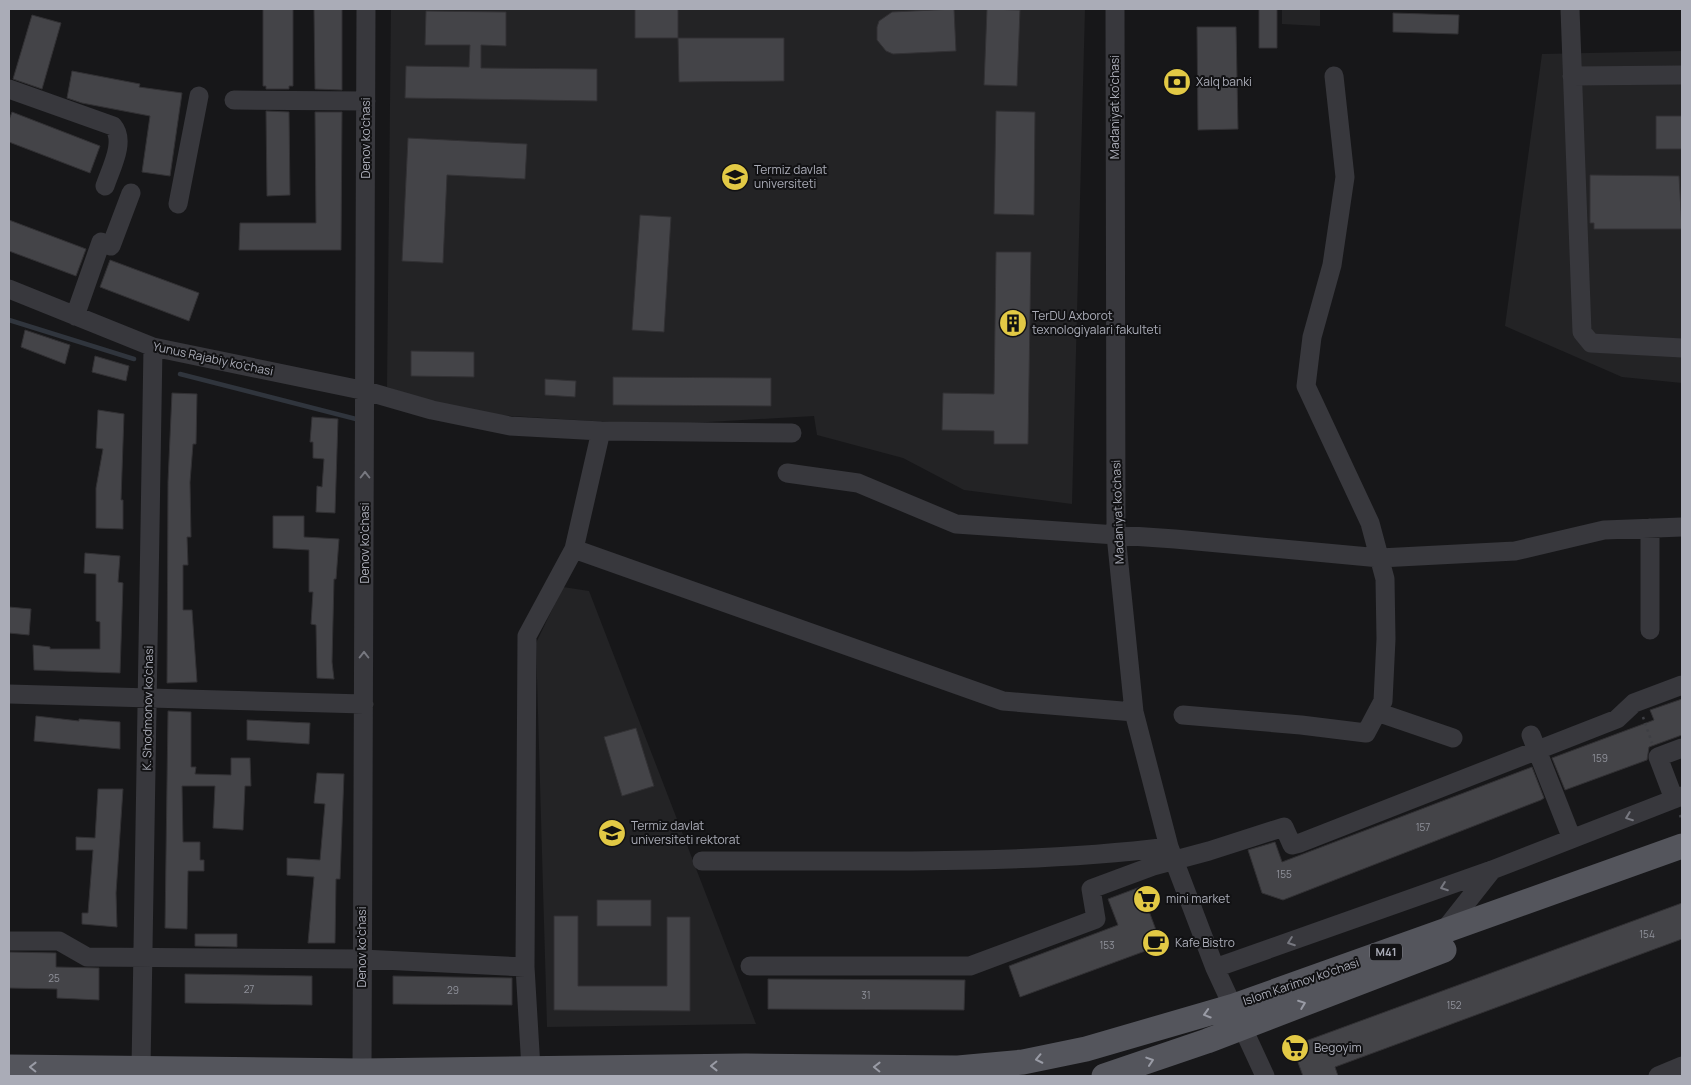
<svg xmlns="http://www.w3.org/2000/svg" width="1691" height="1085" font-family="Manrope,sans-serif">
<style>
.built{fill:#232325}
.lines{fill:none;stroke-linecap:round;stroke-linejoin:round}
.stream{stroke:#30353d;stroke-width:4.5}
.building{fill:#444448;stroke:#323134}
.path{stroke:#3e3f44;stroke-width:2.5;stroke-dasharray:2.5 4;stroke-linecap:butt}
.minor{stroke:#38383d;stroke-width:19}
.major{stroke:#54555c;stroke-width:25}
.oneway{stroke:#777880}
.oneway2{stroke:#999ba5}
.labels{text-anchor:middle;stroke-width:4;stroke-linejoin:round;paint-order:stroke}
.number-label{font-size:10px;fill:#90929b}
.shield{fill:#121214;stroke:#7c7e86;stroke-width:1}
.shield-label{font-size:11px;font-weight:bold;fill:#aaacb7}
.poi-label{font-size:12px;fill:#aaacb7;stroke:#121214;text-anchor:start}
.street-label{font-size:12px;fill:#aaacb7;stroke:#121214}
</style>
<rect width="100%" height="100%" fill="#171719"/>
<path class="built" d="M391 9H1085L1072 504 964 490 903 458 817 435 814 416 657 425 466 413 387 387Z
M1282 9H1320V26L1282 24Z
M1682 51V383L1622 377 1505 326 1542 54Z
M563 587 589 591 756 1024 547 1027 536 643Z"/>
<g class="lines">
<path class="stream" d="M9 320 134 359
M180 374 356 419"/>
</g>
<path class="building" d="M263 9H293V86H289V89H266V86H263Z
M314 9H342V90L315 89Z
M635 9H678V38H635Z
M954 9 956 51 893 54 886 51 877 40V27L879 21 892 12Z
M987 9 1020 10 1017 86 984 85Z
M1259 9H1277V48H1259Z
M426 11 506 12V46L481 45V68L597 69V101L405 98 406 66 469 67 470 45H425Z
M1393 13 1459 15 1458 34 1393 32Z
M32 15 61 23 42 89 13 79Z
M1197 27H1236L1238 129 1198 130Z
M678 38H784V81L679 82Z
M72 71 140 84 139 87 182 93 170 176 142 172 150 116 82 103 67 98Z
M266 111 289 112 290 195 267 196Z
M996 111 1035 112 1034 215 994 214Z
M12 112 100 146 90 173 9 142V120Z
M315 112H342L341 250H239L240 223H316Z
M1656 116H1682V149H1656Z
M408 138 527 144 525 179 447 175 443 263 402 261Z
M1590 175 1679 176 1682 229H1594V223H1590Z
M640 215 671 217 664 332 632 330Z
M9 220 86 249 76 276 9 251Z
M996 252H1031L1028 444H994V431L942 430 943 393 994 394Z
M110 260 199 293 189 321 100 287Z
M25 330 70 345 65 364 21 347Z
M411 351 474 352V377L411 376Z
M95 356 129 366 126 381 92 372Z
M613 377 771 378V406L613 405Z
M545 379 576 381 575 397 545 395Z
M172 393 197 394 196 444H193L190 482 191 537H187L188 565H183V610H192L197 682 167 683 168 482Z
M98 410 124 414 121 500H123V529L96 528V488L103 449 96 448Z
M312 417 338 419 335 513 316 512 317 486 322 487 324 459 313 458V442H310Z
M273 516H304V537L339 539 336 579H334L332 662 334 679 317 678 316 625 311 624 313 592H309V550L273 548Z
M85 553 120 556 118 582 123 583 120 673 34 670 33 645 50 647V649H100V622L96 621V574L84 573Z
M9 607 31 609 29 635 9 633Z
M1682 699V735L1649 747 1647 760 1565 790 1552 758 1654 720 1650 710Z
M168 711 191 712V767H196L195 774 231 775V758H250L251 786H245L243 830 213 828 215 786H182L183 842H200V860H204V871H188L187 929 165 928Z
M36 716 79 721V719L120 722V749L34 741Z
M247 720 310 723 309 744 247 740Z
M636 728 654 786 622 796 604 737Z
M1532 767 1544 798 1541 800 1283 900 1262 893 1248 850 1275 842 1282 862Z
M317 773 344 774 340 879H336L335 943H308L314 877 287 875V858L320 860 325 804 314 803Z
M98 789H123L116 893 117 927 82 924V913H88L93 850H76V837L95 838Z
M1140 887 1156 930 1148 950 1020 997 1009 966 1118 925 1108 899Z
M597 900H651V926H597Z
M1682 903V939L1335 1067 1338 1076H1303L1296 1057 1303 1042Z
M554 916H578V986H667V917H690V1011L554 1010Z
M195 934H237V947L195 946Z
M9 952 56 953V967L99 968V1000L57 998V989L9 988Z
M185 974 312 976V1005L185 1003Z
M393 976 512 978V1005L393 1004Z
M768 979 965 980 964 1010 768 1009Z"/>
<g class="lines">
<path class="path" d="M1643 717 1652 743
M1680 815 1682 821"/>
<path class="minor" d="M1115 9 1116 535 1134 712 1169 847 1215 968 1265 1076
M1570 9 1582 332 1591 343 1682 348
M1572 76 1682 75
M9 89 113 126C126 141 111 168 105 186
M234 100 366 101
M178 204 199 96
M111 246 131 193
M9 289 153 347 366 391 432 410 510 426 601 431 792 433
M75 316 101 242
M787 473 858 483 956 524 1175 539 1380 558 1515 551 1604 530 1682 527
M1650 528V630
M574 549 1003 701 1134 712
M9 694 364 704
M1377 712 1453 738
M1183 715 1301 725 1366 733 1383 701 1386 639 1385 579 1370 523 1306 386 1312 337 1332 265 1345 177 1334 76
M1531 735 1572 839
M1674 799 1658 757 1682 748
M702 861C858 860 1015 866 1169 847
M1443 932 1492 870
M9 941H59L87 957 362 959 525 967
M750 966H970L1096 919 1091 889 1153 866 1209 851 1284 827 1292 845 1300 843 1617 719 1634 703 1682 685
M1215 968 1492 870 1682 796
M141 1069 153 347
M531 1069 525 967 527 636 574 549 601 431
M362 1071 366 9
M1658 1076 1682 1066"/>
<path class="major" d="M9 1067 362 1071 746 1066 958 1068 1023 1062 1086 1049 1234 1006 1682 846
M1104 1076 1207 1041 1444 950"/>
</g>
<defs><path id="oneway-chevron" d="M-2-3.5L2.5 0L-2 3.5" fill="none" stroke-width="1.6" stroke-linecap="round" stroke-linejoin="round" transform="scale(1.25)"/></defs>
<g class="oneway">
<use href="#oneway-chevron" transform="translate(365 475) rotate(-90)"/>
<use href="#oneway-chevron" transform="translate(364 655) rotate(-90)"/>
<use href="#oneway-chevron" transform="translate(1629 817) rotate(159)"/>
<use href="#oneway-chevron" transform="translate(1444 887) rotate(160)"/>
<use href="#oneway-chevron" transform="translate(1291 942) rotate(160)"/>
</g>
<g class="oneway2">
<use href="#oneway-chevron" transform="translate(1302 1004) rotate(-21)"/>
<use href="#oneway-chevron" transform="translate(1207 1014) rotate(163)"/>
<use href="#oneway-chevron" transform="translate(1039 1059) rotate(168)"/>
<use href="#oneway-chevron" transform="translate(1150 1061) rotate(-18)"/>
<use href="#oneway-chevron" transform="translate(714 1066) rotate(179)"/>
<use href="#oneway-chevron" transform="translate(33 1067) rotate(-179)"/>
<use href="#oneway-chevron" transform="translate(877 1067) rotate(-179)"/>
</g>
<defs>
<g id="bank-disc" transform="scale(1.4375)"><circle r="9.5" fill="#e2c945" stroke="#121214"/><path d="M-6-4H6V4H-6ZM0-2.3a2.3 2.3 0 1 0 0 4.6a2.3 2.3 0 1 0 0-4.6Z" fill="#111"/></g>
<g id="university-disc" transform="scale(1.4375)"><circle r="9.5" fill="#e2c945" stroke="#121214"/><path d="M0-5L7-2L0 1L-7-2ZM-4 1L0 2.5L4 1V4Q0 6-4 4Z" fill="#111"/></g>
<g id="building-disc" transform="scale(1.4375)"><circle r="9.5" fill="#e2c945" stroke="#121214"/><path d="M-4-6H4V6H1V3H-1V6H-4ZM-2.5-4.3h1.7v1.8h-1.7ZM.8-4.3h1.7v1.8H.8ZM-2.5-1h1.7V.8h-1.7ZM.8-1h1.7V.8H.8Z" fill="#111"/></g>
<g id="supermarket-disc" transform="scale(1.4375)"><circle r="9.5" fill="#e2c945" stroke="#121214"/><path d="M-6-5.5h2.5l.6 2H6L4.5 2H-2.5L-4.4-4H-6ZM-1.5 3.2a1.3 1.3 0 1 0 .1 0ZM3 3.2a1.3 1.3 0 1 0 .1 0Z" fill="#111"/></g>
<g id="cafe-disc" transform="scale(1.4375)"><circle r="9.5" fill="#e2c945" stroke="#121214"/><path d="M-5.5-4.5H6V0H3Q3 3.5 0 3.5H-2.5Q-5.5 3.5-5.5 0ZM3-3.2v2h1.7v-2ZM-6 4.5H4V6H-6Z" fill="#111"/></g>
</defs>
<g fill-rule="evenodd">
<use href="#bank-disc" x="1177" y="82"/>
<use href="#university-disc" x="735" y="177"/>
<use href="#building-disc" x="1013" y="323"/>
<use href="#university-disc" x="612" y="833"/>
<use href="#supermarket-disc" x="1147" y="899"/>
<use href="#cafe-disc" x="1156" y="943"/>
<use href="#supermarket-disc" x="1295" y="1048"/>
</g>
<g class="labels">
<g class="number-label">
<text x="1600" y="762">159</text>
<text x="1423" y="831">157</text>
<text x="1284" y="878">155</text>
<text x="1647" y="938">154</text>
<text x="1107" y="949">153</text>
<text x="54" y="982">25</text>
<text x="249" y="993">27</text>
<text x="453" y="994">29</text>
<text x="866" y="999">31</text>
<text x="1454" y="1009">152</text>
</g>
<rect class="shield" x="1370" y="943.5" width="32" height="17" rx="4"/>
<g class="shield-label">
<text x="1386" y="956">M41</text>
</g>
<g class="poi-label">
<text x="1196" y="86">Xalq banki</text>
<text x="754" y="174">Termiz davlat<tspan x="754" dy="14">universiteti</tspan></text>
<text x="1032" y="320">TerDU Axborot<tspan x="1032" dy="14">texnologiyalari fakulteti</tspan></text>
<text x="631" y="830">Termiz davlat<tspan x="631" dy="14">universiteti rektorat</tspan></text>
<text x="1166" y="903">mini market</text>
<text x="1175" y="947">Kafe Bistro</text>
<text x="1314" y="1052">Begoyim</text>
</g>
<g class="street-label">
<text transform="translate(1115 107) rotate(-90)" y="4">Madaniyat ko'chasi</text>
<text transform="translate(366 138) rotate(-90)" y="4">Denov ko'chasi</text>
<text transform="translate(213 359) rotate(12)" y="4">Yunus Rajabiy ko'chasi</text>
<text transform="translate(1118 512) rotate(-92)" y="4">Madaniyat ko'chasi</text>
<text transform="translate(365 543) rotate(-90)" y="4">Denov ko'chasi</text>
<text transform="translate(148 708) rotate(-89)" y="4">K. Shodmonov ko'chasi</text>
<text transform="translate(362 947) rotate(-90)" y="4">Denov ko'chasi</text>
<text transform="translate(1301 982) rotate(-19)" y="4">Islom Karimov ko'chasi</text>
</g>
</g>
<rect width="1691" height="1085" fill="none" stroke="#aaacb7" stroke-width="20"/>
</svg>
